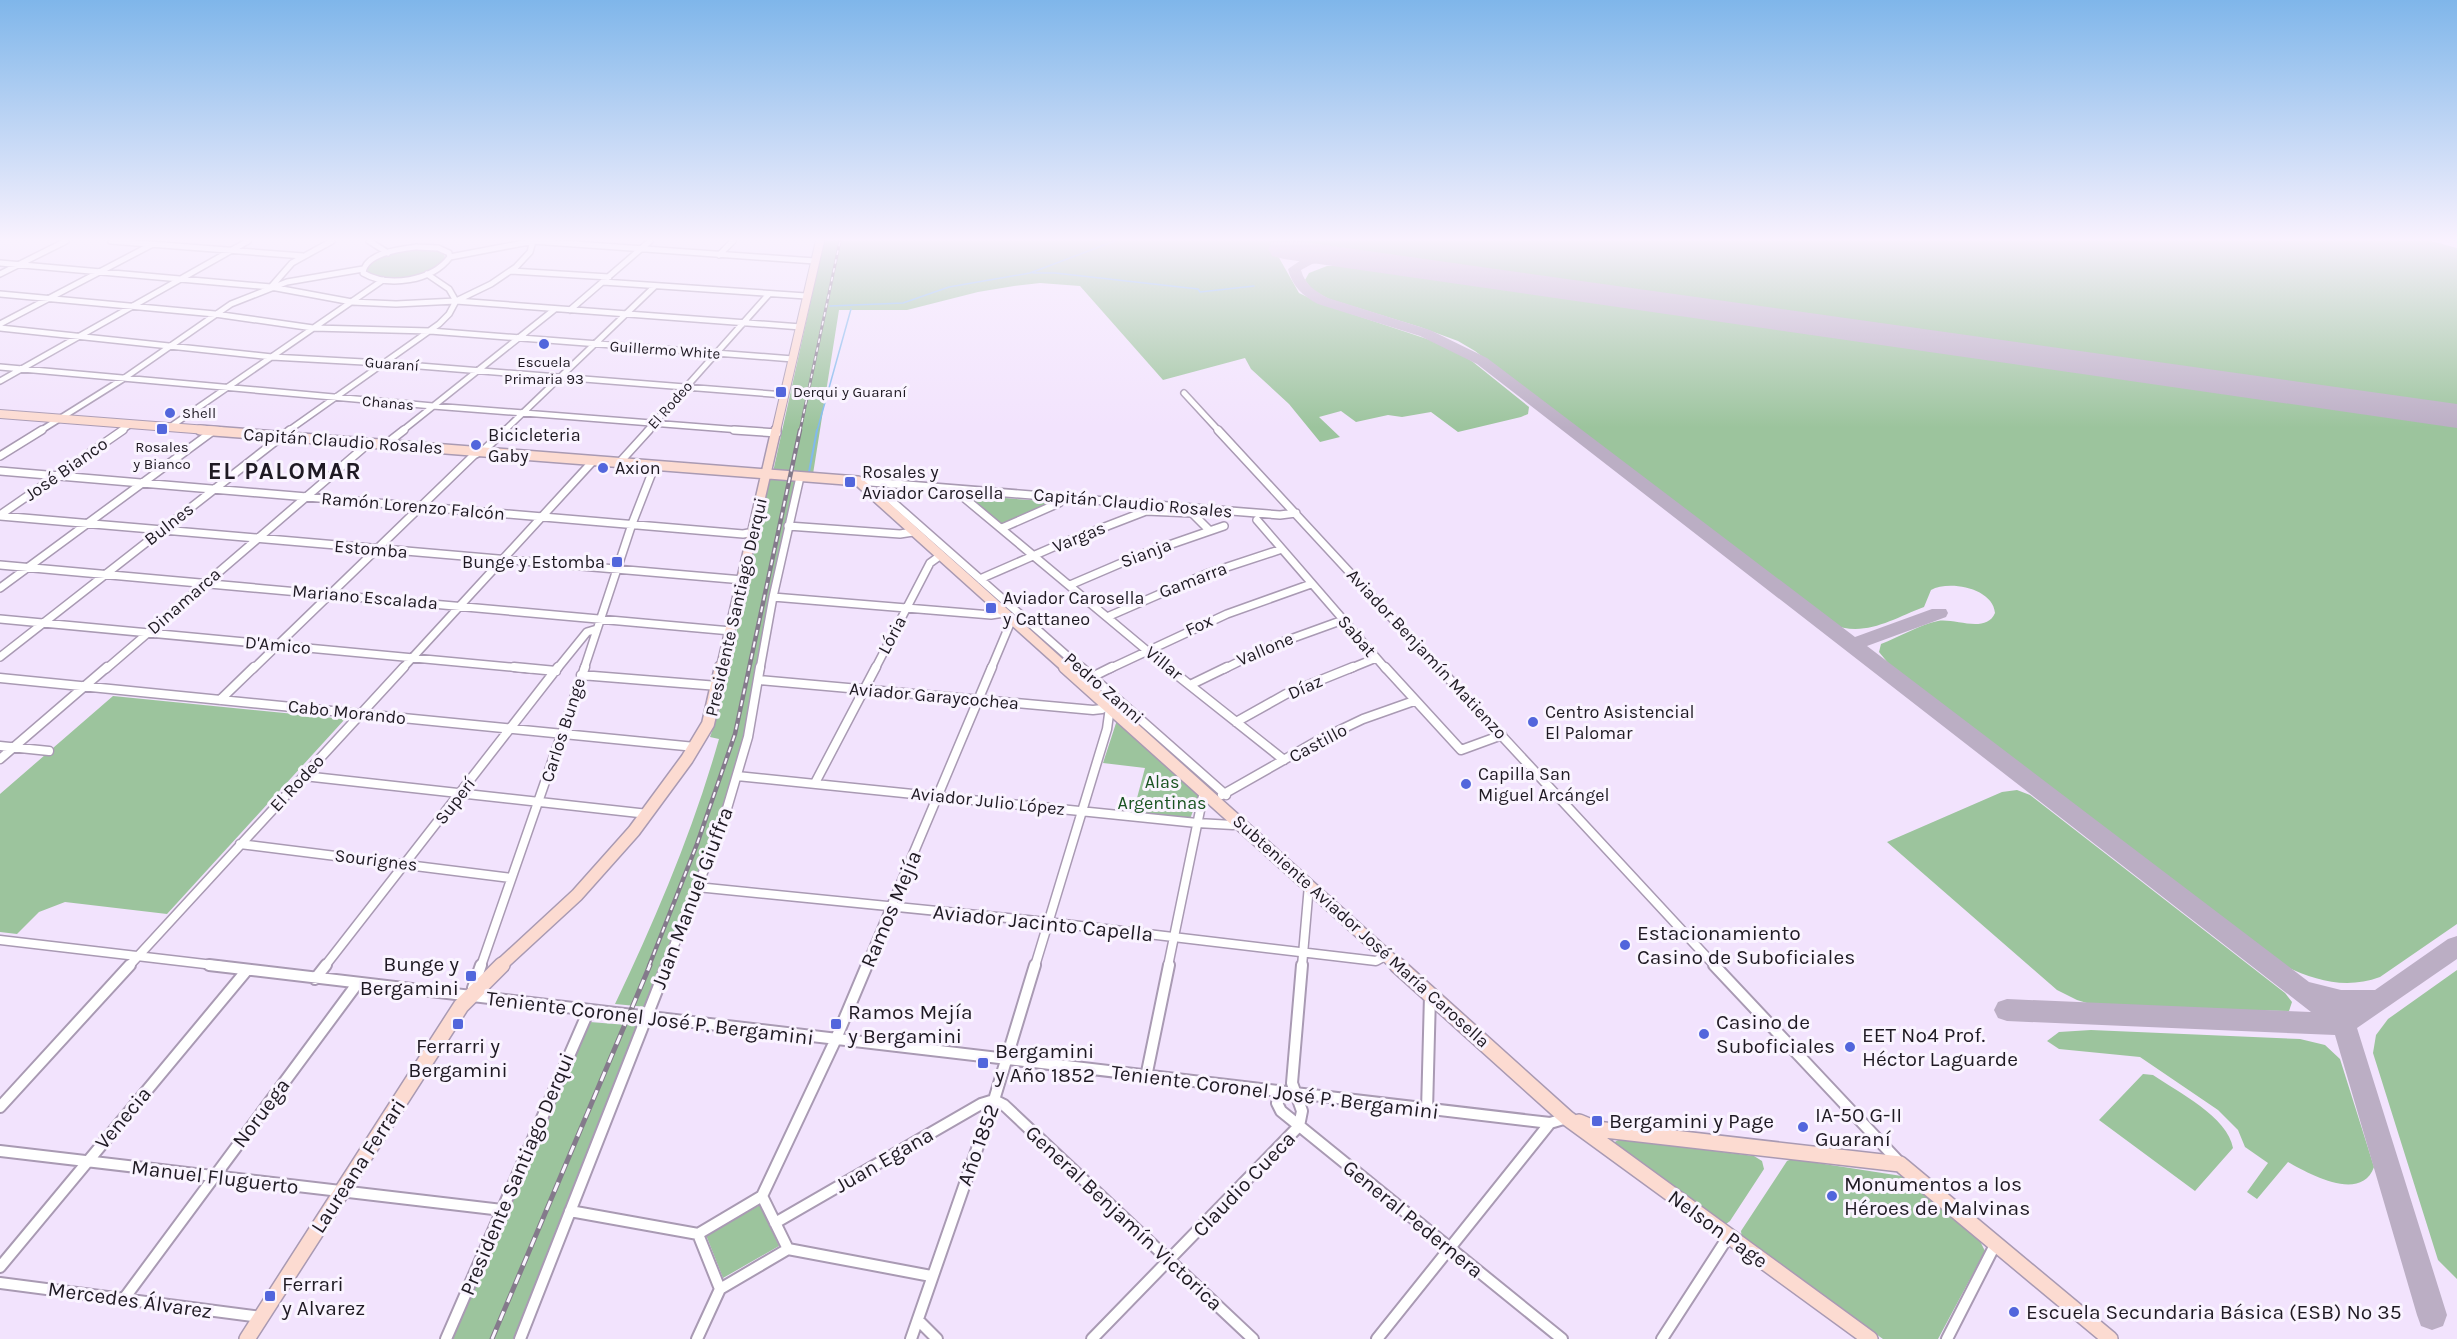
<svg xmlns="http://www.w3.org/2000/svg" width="2457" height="1339" font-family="Karla,sans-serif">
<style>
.green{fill:#9cc49d}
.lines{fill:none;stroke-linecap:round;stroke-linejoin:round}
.stream-far1{stroke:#81b9ed;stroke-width:1.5}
.stream{stroke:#81b9ed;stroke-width:2}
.taxiway{fill:#bbaec4;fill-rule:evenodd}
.runway{fill:#bbaec4;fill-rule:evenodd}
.street-far3-casing{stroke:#a99ab3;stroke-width:8}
.street-far2-casing{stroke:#a99ab3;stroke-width:10}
.street-far1-casing{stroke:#a99ab3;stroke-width:11}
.street-casing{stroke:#a99ab3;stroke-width:14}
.secondary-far3-casing{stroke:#a99ab3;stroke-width:10}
.secondary-far2-casing{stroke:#a99ab3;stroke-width:12}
.secondary-far1-casing{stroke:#a99ab3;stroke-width:15}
.secondary-casing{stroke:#a99ab3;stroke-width:18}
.street-far3{stroke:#fff;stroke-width:5}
.street-far2{stroke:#fff;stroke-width:7}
.street-far1{stroke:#fff;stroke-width:8}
.street{stroke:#fff;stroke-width:10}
.secondary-far3{stroke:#fcdbd1;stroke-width:8}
.secondary-far2{stroke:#fcdbd1;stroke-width:9}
.secondary-far1{stroke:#fcdbd1;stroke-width:12}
.secondary{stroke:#fcdbd1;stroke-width:15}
.rail-far2-casing{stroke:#847a8b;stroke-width:3}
.rail-far1-casing{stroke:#847a8b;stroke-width:4.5}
.rail-casing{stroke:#847a8b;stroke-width:5}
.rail-far2{stroke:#faf4ff;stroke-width:1.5;stroke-dasharray:4.5;stroke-linecap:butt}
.rail-far1{stroke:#faf4ff;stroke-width:2;stroke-dasharray:6;stroke-linecap:butt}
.rail{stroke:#faf4ff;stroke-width:3;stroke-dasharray:10;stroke-linecap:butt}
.poi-dot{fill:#5266dc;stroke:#faf4ff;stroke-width:2}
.labels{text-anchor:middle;stroke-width:6;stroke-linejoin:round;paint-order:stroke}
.far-street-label{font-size:15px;fill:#1f1a23;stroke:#faf4ff}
.far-poi-label{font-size:15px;fill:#1f1a23;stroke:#faf4ff}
.poi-label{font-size:18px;fill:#1f1a23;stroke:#faf4ff;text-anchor:start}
.street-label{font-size:18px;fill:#1f1a23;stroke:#faf4ff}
.park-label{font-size:18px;fill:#195321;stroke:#faf4ff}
.near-street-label{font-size:21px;fill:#1f1a23;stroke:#faf4ff}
.near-poi-label{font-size:21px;fill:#1f1a23;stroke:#faf4ff;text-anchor:start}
.district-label{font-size:24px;font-weight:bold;letter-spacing:1.5px;fill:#1f1a23;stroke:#faf4ff}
</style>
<rect width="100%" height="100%" fill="#f2e3fd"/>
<path class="green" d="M824 241H1290L1278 256 1299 293 1322 304 1448 346 1473 362 1529 407 1528 414 1521 417 1458 432 1431 412 1402 417 1388 415 1356 422 1341 411 1319 417 1340 437 1320 442 1289 404 1251 369 1245 358 1163 380 1080 286 1040 283 1014 286 978 292 907 310H839L813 474 773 472Z
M1290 241H2431L2457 248V405Z
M419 248 439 251 444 254 445 258C434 276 383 287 367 272 370 252 404 251 419 248Z
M1327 266H1346L2457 426V924L2380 977C2345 990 2313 980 2281 964L1889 664 1879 652 1881 644C1899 637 1919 625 1938 621 1955 618 1986 634 1995 613 1993 588 1949 580 1931 590L1924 607C1892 619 1865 638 1831 624L1475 351 1458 341 1420 327 1329 299 1312 290 1305 280 1309 273Z
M770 476 796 478 737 776 647 1007 615 1004C656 918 693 831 719 739L710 737 720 708Z
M964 495 1056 502 1002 524Z
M113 696 345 719 167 914 65 902 39 912 17 934 0 932V794Z
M1117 720 1199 795 1190 819 1133 813 1145 768 1103 763Z
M2017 790 2030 795 2285 993 2292 1002 2289 1011 2100 1007 2077 1000 2057 990 1887 842 2002 792Z
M2457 970V1279L2438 1260 2373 1053 2376 1035 2388 1019Z
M590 1022 639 1026 520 1339H446L502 1210Z
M2091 1030 2300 1039 2325 1045 2340 1059 2374 1167C2361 1203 2309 1174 2288 1162L2257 1199 2247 1192 2268 1163 2245 1147 2238 1130 2218 1110 2140 1057 2059 1049 2047 1041 2059 1032Z
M2143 1074 2153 1075C2178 1092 2228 1117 2233 1148L2195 1191 2099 1120Z
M1620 1139 1754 1156 1762 1161 1764 1169 1730 1221 1726 1224 1721 1223 1613 1143Z
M1792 1159 1908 1177 1979 1239 1985 1251 1938 1339H1883L1742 1239 1741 1231 1787 1161Z
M760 1205 779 1246 723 1278 706 1235Z"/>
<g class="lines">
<path class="stream-far1" d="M1033 273H1055L1198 289 1200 292 1254 286
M830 306 903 303 949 287 1030 273 1115 241
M817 431 851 309"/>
<path class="stream" d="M809 472 817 430"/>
<path class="taxiway" d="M1331 252 1335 253 1337 256 1335 259 1312 264 1301 270C1305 285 1315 291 1328 298L1430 330 1487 358 1855 637 1932 609H1946L1948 613 1946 617 1867 646 2309 982 2341 990H2375L2448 939 2457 936V959L2357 1028 2447 1315 2443 1326 2432 1330 2421 1326 2417 1315 2335 1035 2007 1021 1998 1018 1994 1010 1998 1002 2007 999 2311 1012 1477 364 1420 336 1318 304C1303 296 1292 286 1288 269L1304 258Z"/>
<path class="runway" d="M1297 241 2457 404V428L1284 259 1272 256 1268 249 1272 242Z"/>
<g class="street-far3-casing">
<path id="street-far3" d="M111 241 303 256
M369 241 388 253
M532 241 815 261
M416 247 438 248 449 253 450 257C432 281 389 288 363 273 365 253 400 249 416 247Z
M719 255 733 241
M450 257 534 241
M0 263 271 287 352 302 396 304 456 301 801 327
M511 271 609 277
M0 274 66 241
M427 274 449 289 456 301
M603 282 806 296
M271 287 292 263 332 241
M0 294 215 314 313 328 430 331 793 359
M570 310 650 241
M0 324 151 245
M0 328 272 357 382 363 785 395
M0 367 433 406 753 431
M0 381 248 241
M1184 393 1219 431
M170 427 383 280
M40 431 123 379 231 304 287 282 363 269
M121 431 131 424
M288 431 439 324 449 314 456 301 491 284 516 267 530 252 533 241
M402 431 555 309
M504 431 654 287
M647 431 769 294"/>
</g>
<g class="street-far2-casing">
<path id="street-far2" d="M734 430 777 433
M1218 430 1439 669
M386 444 404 430
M0 456 42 430
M619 463 649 430
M0 471 743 534 754 532
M858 481 1280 515 1296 513
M884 483 881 489 886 496 1082 669
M962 496 1169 669
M0 515 123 430
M0 516 743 580
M1257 520 1386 669
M788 526 900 534 913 532
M1002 528 1059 503
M0 565 731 631
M980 579 1058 545 1146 511 1192 513 1209 530
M1070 585 1140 555 1224 526
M0 588 213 431
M773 597 991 615 1004 613
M1107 617 1206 574 1282 549
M0 619 531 669
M0 657 290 430
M106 669 369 443
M253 669 474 455 485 449 505 430
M402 669 594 460
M557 669 587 632 597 629
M584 669 632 524 655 465
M760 669 773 597 800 477
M875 669 930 563 941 555
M991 669 1012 619
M1109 669 1227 614 1311 584
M1224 669 1271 646 1343 620
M1349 669 1376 658"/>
</g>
<g class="street-far1-casing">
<path id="street-far1" d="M514 667 556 671
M1081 667 1226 795
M1167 667 1284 760
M1385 667 1461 750 1502 735
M1438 667 1715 966
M581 675 718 686
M1092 677 1112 667
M0 678 695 747
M759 680 1093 710 1102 709 1106 703
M1190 685 1227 667
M220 700 254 667
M1236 722 1286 694 1353 667
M0 746 49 751
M0 759 107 667
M304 776 648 814
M737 776 1197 823 1233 825 1238 820
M815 783 876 667
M1222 795 1317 741 1363 719 1414 701
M240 844 511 878
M697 887 1047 922 1376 961 1387 955
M0 940 222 966
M129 966 404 667
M325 966 558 667
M481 966 585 667
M666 966 723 822 748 737 760 667
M866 966 992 667
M1035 966 1107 729 1110 707
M1168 966 1204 791
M1302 966 1309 885"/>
</g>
<g class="street-casing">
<path id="street" d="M209 965 1550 1123
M1714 965 1900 1163
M315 979 326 965
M473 988 481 965
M1146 1077 1169 965
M1284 1093 1277 1103 1281 1111 1562 1339
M0 1107 130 965
M1427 1111 1430 995
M0 1151 502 1210
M762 1196 835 1041 867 965
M570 1211 698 1234
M775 1223 981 1104 994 1100 1004 1105 1253 1339
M788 1249 931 1276
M0 1267 247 970
M0 1283 261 1317
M720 1289 788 1249 762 1196
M720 1289 698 1234 762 1196
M123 1300 357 984
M918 1320 937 1339
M446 1339 589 1010
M520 1339 667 965
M697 1339 720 1289
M911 1339 994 1100 1035 965
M1092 1339 1299 1126 1302 1111 1292 1083 1302 965
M1377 1339 1550 1123 1567 1118
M1662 1339 1728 1237
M1947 1339 1996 1243"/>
</g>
<g class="secondary-far3-casing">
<path id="secondary-far3" d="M0 414 220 431
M776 431 820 241"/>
</g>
<g class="secondary-far2-casing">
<path id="secondary-far2" d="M200 430 858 481 1067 669
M721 669 776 430"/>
</g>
<g class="secondary-far1-casing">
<path id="secondary-far1" d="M1065 667 1398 966
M500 966 577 895 634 831 687 759 708 724 721 667"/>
</g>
<g class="secondary-casing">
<path id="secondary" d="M1397 965 1567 1118 1870 1339
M1579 1122 1596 1129 1900 1164 2110 1339
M247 1339 461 1006 502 965"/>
</g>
<use href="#street-far3" class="street-far3"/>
<use href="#street-far2" class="street-far2"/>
<use href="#street-far1" class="street-far1"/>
<use href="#street" class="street"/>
<use href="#secondary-far3" class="secondary-far3"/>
<use href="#secondary-far2" class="secondary-far2"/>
<use href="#secondary-far1" class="secondary-far1"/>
<use href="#secondary" class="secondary"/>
<g class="rail-far2-casing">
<path id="rail-far2" d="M800 431 840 241"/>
</g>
<g class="rail-far1-casing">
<path id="rail-far1" d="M649 966 697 844 735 734 800 430"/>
</g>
<g class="rail-casing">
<path id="rail" d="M492 1339 650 965"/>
</g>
<use href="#rail-far2" class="rail-far2"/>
<use href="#rail-far1" class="rail-far1"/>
<use href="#rail" class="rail"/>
</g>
<linearGradient id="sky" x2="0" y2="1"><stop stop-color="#7fb6ea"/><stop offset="0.56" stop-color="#f9f2fe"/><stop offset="1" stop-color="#f9f2fe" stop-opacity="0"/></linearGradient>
<rect width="2457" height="428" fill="url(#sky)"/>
<g class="poi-dot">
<circle cx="544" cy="344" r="6"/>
<rect x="775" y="386" width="12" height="12" rx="3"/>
<circle cx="170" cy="413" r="6"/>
<rect x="156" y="423" width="12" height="12" rx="3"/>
<circle cx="476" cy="445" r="6"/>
<circle cx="603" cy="468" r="6"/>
<rect x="844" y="476" width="12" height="12" rx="3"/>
<rect x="611" y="556" width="12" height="12" rx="3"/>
<rect x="985" y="602" width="12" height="12" rx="3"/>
<circle cx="1533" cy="722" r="6"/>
<circle cx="1466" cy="784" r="6"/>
<circle cx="1625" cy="945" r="6"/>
<rect x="465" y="970" width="12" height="12" rx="3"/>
<rect x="452" y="1018" width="12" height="12" rx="3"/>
<rect x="830" y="1018" width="12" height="12" rx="3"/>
<circle cx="1704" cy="1034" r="6"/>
<circle cx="1850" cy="1047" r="6"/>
<rect x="977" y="1057" width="12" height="12" rx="3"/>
<rect x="1591" y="1115" width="12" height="12" rx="3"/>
<circle cx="1803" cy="1127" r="6"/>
<circle cx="1832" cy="1196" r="6"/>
<rect x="264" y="1290" width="12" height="12" rx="3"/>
<circle cx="2014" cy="1312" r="6"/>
</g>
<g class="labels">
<g class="far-street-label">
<text transform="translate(665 350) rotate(4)" y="5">Guillermo White</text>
<text transform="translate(392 364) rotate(4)" y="5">Guaraní</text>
<text transform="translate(388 403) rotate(5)" y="5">Chanas</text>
<text transform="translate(670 405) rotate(-48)" y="5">El Rodeo</text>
</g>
<g class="far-poi-label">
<text x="544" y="367">Escuela<tspan x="544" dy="17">Primaria 93</tspan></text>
<text x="793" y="397" text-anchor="start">Derqui y Guaraní</text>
<text x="182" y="418" text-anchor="start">Shell</text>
<text x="162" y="452">Rosales<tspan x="162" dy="17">y Bianco</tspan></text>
</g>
<g class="poi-label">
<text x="488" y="441">Bicicleteria<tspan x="488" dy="21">Gaby</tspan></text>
<text x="615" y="474">Axion</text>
<text x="862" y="478">Rosales y<tspan x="862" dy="21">Aviador Carosella</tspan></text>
<text x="605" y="568" text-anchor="end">Bunge y Estomba</text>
<text x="1003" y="604">Aviador Carosella<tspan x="1003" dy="21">y Cattaneo</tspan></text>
<text x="1545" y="718">Centro Asistencial<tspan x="1545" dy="21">El Palomar</tspan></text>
<text x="1478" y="780">Capilla San<tspan x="1478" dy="21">Miguel Arcángel</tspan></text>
</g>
<g class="street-label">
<text transform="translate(343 441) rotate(4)" y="6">Capitán Claudio Rosales</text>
<text transform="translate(66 469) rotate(-35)" y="6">José Bianco</text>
<text transform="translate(1133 503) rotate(5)" y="6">Capitán Claudio Rosales</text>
<text transform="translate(413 506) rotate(5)" y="6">Ramón Lorenzo Falcón</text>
<text transform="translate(169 524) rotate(-38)" y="6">Bulnes</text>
<text transform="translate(1079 537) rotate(-22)" y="6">Vargas</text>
<text transform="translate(371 549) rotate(5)" y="6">Estomba</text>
<text transform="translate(1146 553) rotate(-21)" y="6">Sianja</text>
<text transform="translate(1193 580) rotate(-21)" y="6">Gamarra</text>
<text transform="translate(365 597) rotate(5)" y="6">Mariano Escalada</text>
<text transform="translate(184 601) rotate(-41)" y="6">Dinamarca</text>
<text transform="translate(736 607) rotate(-77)" y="6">Presidente Santiago Derqui</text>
<text transform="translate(1199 625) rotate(-24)" y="6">Fox</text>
<text transform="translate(892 635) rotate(-62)" y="6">Lória</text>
<text transform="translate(1357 636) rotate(49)" y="6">Sabat</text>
<text transform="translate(278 645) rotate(5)" y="6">D'Amico</text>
<text transform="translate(1265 649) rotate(-23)" y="6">Vallone</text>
<text transform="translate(1427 654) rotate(47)" y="6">Aviador Benjamín Matienzo</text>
<text transform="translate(1164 663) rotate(39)" y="6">Villar</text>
<text transform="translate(1305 687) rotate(-24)" y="6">Díaz</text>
<text transform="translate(1104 688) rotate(41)" y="6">Pedro Zanni</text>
<text transform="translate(934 696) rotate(5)" y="6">Aviador Garaycochea</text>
<text transform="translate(347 712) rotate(6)" y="6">Cabo Morando</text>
<text transform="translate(563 730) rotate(-72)" y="6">Carlos Bunge</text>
<text transform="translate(1318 743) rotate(-28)" y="6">Castillo</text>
<text transform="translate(297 783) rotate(-47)" y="6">El Rodeo</text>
<text transform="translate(455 801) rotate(-52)" y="6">Superí</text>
<text transform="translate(988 801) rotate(6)" y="6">Aviador Julio López</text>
<text transform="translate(376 860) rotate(7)" y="6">Sourignes</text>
<text transform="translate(1361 931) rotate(42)" y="6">Subteniente Aviador José María Carosella</text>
</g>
<g class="park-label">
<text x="1162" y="788">Alas<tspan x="1162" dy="21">Argentinas</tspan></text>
</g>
<g class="near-street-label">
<text transform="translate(692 898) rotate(-69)" y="7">Juan Manuel Giuffra</text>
<text transform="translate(891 909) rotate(-67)" y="7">Ramos Mejía</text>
<text transform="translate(1043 923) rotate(6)" y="7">Aviador Jacinto Capella</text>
<text transform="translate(650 1018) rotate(7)" y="7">Teniente Coronel José P. Bergamini</text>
<text transform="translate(1275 1092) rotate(7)" y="7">Teniente Coronel José P. Bergamini</text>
<text transform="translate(261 1113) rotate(-53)" y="7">Noruega</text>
<text transform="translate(123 1118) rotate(-50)" y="7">Venecia</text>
<text transform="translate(978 1145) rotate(-70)" y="7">Año 1852</text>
<text transform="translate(884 1160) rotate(-30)" y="7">Juan Egana</text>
<text transform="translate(358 1166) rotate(-57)" y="7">Laureana Ferrari</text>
<text transform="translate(517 1174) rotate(-67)" y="7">Presidente Santiago Derqui</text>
<text transform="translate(215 1177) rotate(7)" y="7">Manuel Fluguerto</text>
<text transform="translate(1244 1184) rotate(-46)" y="7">Claudio Cueca</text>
<text transform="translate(1124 1218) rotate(43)" y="7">General Benjamín Victorica</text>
<text transform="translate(1413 1219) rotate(39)" y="7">General Pedernera</text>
<text transform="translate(1718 1229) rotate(36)" y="7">Nelson Page</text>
<text transform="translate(130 1300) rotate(8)" y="7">Mercedes Álvarez</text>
</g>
<g class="near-poi-label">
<text x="1637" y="940">Estacionamiento<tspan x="1637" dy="24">Casino de Suboficiales</tspan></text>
<text x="459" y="971" text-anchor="end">Bunge y<tspan x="459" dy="24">Bergamini</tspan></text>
<text x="848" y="1019">Ramos Mejía<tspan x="848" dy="24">y Bergamini</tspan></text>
<text x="1716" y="1029">Casino de<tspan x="1716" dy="24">Suboficiales</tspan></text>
<text x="1862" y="1042">EET Nº4 Prof.<tspan x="1862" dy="24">Héctor Laguarde</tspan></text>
<text x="458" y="1053" text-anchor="middle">Ferrarri y<tspan x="458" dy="24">Bergamini</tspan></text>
<text x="995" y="1058">Bergamini<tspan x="995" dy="24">y Año 1852</tspan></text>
<text x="1815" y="1122">IA-50 G-II<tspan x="1815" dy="24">Guaraní</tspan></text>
<text x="1609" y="1128">Bergamini y Page</text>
<text x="1844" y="1191">Monumentos a los<tspan x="1844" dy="24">Héroes de Malvinas</tspan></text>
<text x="282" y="1291">Ferrari<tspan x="282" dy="24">y Alvarez</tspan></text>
<text x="2026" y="1319">Escuela Secundaria Básica (ESB) Nº 35</text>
</g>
<g class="district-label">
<text x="285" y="479">EL PALOMAR</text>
</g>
</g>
</svg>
